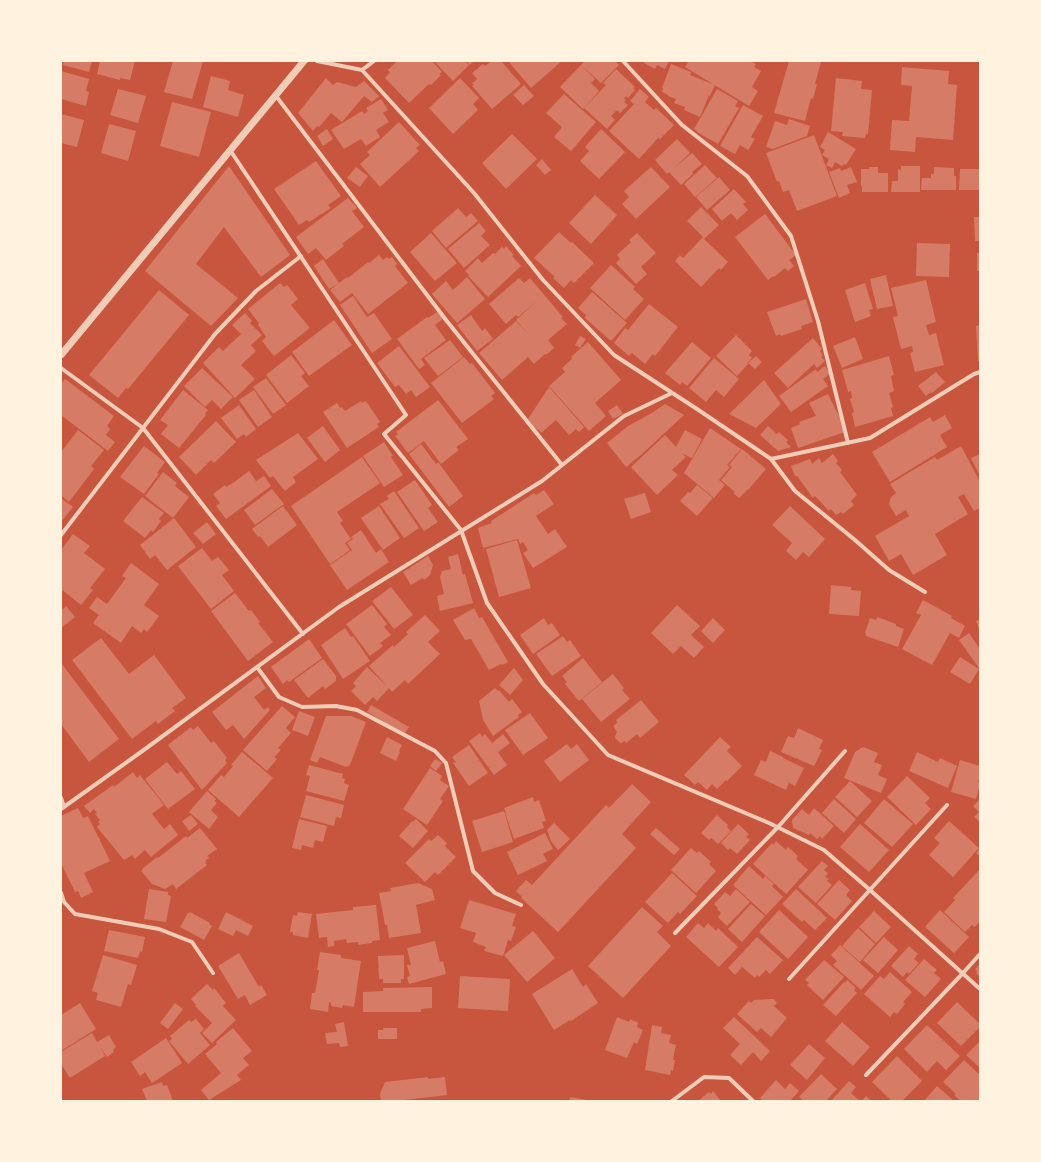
<svg xmlns="http://www.w3.org/2000/svg" width="1041" height="1162" font-family="Figtree,sans-serif">
<style>
.building{fill:#d67c66}
.lines{fill:none;stroke-linecap:round;stroke-linejoin:round}
.minor{stroke:#f1ccb7;stroke-width:4}
.tertiary{stroke:#f1ccb7;stroke-width:7}
</style>
<rect width="100%" height="100%" fill="#c8553d"/>
<path class="building" d="M64 61H92L89 72 63 65Z
M100 61H135L130 80 120 78V80L97 74Z
M173 61H203L192 99 164 92Z
M397 61H432L442 72 439 74 441 75 431 85 429 84 409 103 385 78 390 72 388 70Z
M434 61H465L469 65 453 81Z
M466 61H474L470 65Z
M492 61H501L521 84 492 109 472 86 474 85 472 83 477 79 472 73 483 64 485 66Z
M508 61H562L531 88Z
M585 61H615L619 65 601 83 581 65Z
M645 61H669L665 69 657 65 655 69 644 63Z
M689 61H750L756 64 754 67 761 71 752 87 758 91 749 106 685 67Z
M789 61H817L821 62 815 84H817L813 99 811 98 805 121 774 113Z
M671 64 691 72 690 75 715 85 710 96 709 95 700 117 684 110 685 107 674 103 676 99 668 96V95L662 92 663 88H662Z
M581 65 595 79 591 83 599 91 583 109 560 87Z
M902 67 949 71 948 84 957 85 953 140 916 137 915 152 890 150 892 120 909 121 912 86 901 85Z
M616 69 635 87 633 88 635 90 628 98 626 96 624 98 626 100 624 102 628 105 620 113 617 110 611 116 615 120 607 129 584 108 606 85 603 83Z
M61 71 89 79 86 91 89 92 86 106 61 99Z
M211 76 230 81 228 90 244 95 238 117 203 107Z
M326 78 333 85 337 82 356 87 364 81 379 96 372 102 364 96 342 122 331 113 319 127 317 126 313 131 298 113Z
M460 78 479 98 473 104 478 110 453 134 429 108Z
M836 78 862 81 861 89 872 90 868 134H866L865 138 842 136 843 132 831 131Z
M524 85 534 96 523 105 513 95Z
M118 89 146 96 138 123 110 115Z
M640 89 649 97 645 102 654 110 656 108 674 125 660 139 658 138 639 159 609 131 634 104 630 101Z
M717 89 738 101 735 106 739 108 718 144 697 132V131L694 129Z
M564 94 596 122 571 151 554 137 562 127 546 113Z
M381 99 388 110 383 113 389 122 376 130 380 137 366 146 361 139 344 149 331 130 362 111 364 114 368 111 366 108Z
M172 102 211 112 199 157 160 146Z
M743 105 763 116 751 137 755 139 748 150 740 145 735 154 720 146Z
M61 114 84 120 77 147 61 143Z
M789 119 810 126 807 136 773 149 766 147 775 121 787 125Z
M399 122 420 145 416 148 419 151 380 187 360 164 370 155 367 152Z
M109 124 136 131 128 161 101 153Z
M327 129 333 139 323 146 317 136Z
M601 129 625 152 599 179 580 161 589 151 585 147Z
M828 132 856 149 846 165 844 164 842 166 835 162 832 168 826 165 829 159 822 155 825 150 820 147Z
M512 134 537 159 506 189 482 163Z
M814 135 837 196 797 211 789 190 783 192 779 181 777 182 766 153Z
M677 139 690 153 674 168 692 153 702 164 692 172 693 174 681 185 669 172 667 174 655 160Z
M542 159 551 170 545 175 536 165Z
M316 161 341 196 328 205 331 208 309 222 307 220 299 225 274 189Z
M705 165 717 178 695 197 684 184Z
M229 166 290 255 261 277 224 227 196 264 238 298 211 326 145 271Z
M901 166H920V192H891L892 181H898V169L901 170Z
M356 167 368 176 360 187 347 178Z
M651 167 670 187 636 219 622 204 629 197 624 191Z
M851 167 857 182 847 185 850 193 839 198 829 172 840 168 841 171Z
M869 167H878V173H888V192H862V186H861V169H869Z
M934 167 954 168V176H956V190H921L922 178H931V174H934Z
M960 169H980V190H959Z
M719 177 730 190 707 210 696 197Z
M734 189 746 202 743 204 748 210 737 220 731 213 722 221 712 209Z
M595 195 617 215 591 244 569 223Z
M348 198 357 208 352 211 364 227 342 244 344 246 326 260 316 248 308 254 296 237Z
M701 207 719 225 704 239 728 262 721 270 719 268 701 287 675 261 680 255 683 258 703 237 687 221Z
M458 208 466 217 471 213 478 221 446 248 432 231Z
M765 214 796 255 789 260 794 266 788 271 785 268 774 277 773 276 768 280 735 237Z
M974 217H980V241H975Z
M479 223 486 231 481 236 490 245 464 268 448 249Z
M559 232 571 243 572 242 594 263 574 283 571 280 564 288 553 278 555 277 534 258Z
M431 233 457 263 435 281 410 252Z
M637 233 656 253 641 267 647 274 636 284 616 263 620 259 617 255 631 242 629 240Z
M917 243 950 244 949 277 916 276Z
M506 246 514 255 512 256 521 266 488 297 468 276 469 275 465 271 478 258 482 263 493 253 495 254 502 247 504 249Z
M977 253H980V271H977Z
M379 255 383 260 387 257 389 259 392 257 397 264 395 266 408 283 368 314 352 293 340 302 330 290 338 284 329 289 314 266 323 259 339 283 347 277 348 278 368 262 369 263Z
M611 265 635 287 633 289 644 299 625 320 590 288Z
M886 275 893 306 877 309 870 279Z
M467 277 485 299 457 323 432 294 446 281 453 290Z
M519 278 524 283 530 278 563 317 561 318 567 324 548 340 554 348 546 355 545 354 534 364 528 357 502 380 479 353 516 321 530 336 516 320 537 301 518 317 516 315 506 324 489 304Z
M926 280 936 322 926 325 929 335 936 333 944 365 915 372 910 353 913 352 912 346 901 349 893 317 898 316 891 288Z
M280 283 284 287 287 285 298 299 291 305 310 328 274 356 262 341 266 337 261 330V329L258 325 259 323 248 309Z
M865 283 873 309 869 310 871 316 855 322 845 290Z
M159 290 189 315 128 389 126 388 118 398 89 375Z
M592 292 627 323 611 341 585 318 586 315 578 308Z
M353 296 367 317 374 313 392 339 372 353 340 305Z
M806 299 813 322 801 326 802 329 781 336 780 334 776 336 767 312Z
M649 304 678 327 655 356 653 354 645 364 632 353 629 356 614 343 625 328 628 330Z
M437 312 443 319 435 325 446 340 421 359 425 365 419 369 397 339 427 317 428 318Z
M245 313 252 321 250 323 262 335 251 345 256 351 241 365 255 379 235 398 203 363 219 347 223 351 241 334 232 325Z
M471 315 482 331 485 328 493 339 477 351 457 325Z
M334 320 352 345 309 376 292 352Z
M980 325V361H978L976 326Z
M736 335 752 351 749 355 752 358 747 363 748 364 737 376 716 356Z
M580 336 586 339 580 348 575 345Z
M855 337 863 359 842 368 833 346Z
M813 338 822 349 820 351 823 355 821 357 825 361 817 368 814 364 788 388 774 373Z
M450 340 463 357 438 376 424 358Z
M588 342 621 380 595 403 606 416 589 431 549 386 565 372 562 368 572 359 571 357Z
M692 342 711 358 687 386 682 382 680 385 665 373Z
M399 346 430 387 416 397 411 390 406 394 399 385 395 387 377 363Z
M291 355 305 373 301 376 309 386 287 403 266 375Z
M756 356 762 362 755 369 748 363Z
M889 356 894 375 891 376 894 391 889 393 893 407 891 408 893 416 855 427 852 413 854 412 850 399 852 398 851 391 848 392 842 370Z
M464 357 470 364 472 363 495 393 491 396 494 399 462 423 431 383Z
M714 358 739 379 724 397 716 390 706 402 689 388Z
M825 366 830 374 823 379 828 386 791 412 779 396 816 369 817 372Z
M202 368 233 397 221 409 212 400 205 407 184 386Z
M936 372 945 382 932 393 931 392 926 396 918 386Z
M266 378 286 405 273 414 253 387Z
M65 379 114 416 107 426 110 429 106 435 115 442 108 451 61 415V384Z
M764 380 781 404 756 428 729 414Z
M549 387 584 427 579 432 576 429 569 435 556 420 541 433 538 429 537 430 528 419Z
M183 390 208 410 205 414 206 415 179 448 161 434 168 425 160 420Z
M254 390 272 417 258 427 239 400Z
M828 394 839 416 845 432 798 448 791 428 800 424 799 422 816 416 809 403Z
M438 400 468 439 456 447 459 450 441 464 424 441 408 453 395 436 398 434 396 432Z
M361 401 362 403 366 401 380 422 377 424 379 427 347 448 323 412 337 403 340 408 342 407 345 411Z
M665 404 684 415 642 454 626 467 607 443 628 426 650 414Z
M239 405 256 429 246 437 244 434 237 439 221 418Z
M617 405 623 414 613 419 608 411Z
M945 415 952 428 940 435 947 447 890 482 872 452 930 417 933 422Z
M216 421 236 442 214 463 211 460 196 475 179 457Z
M323 426 340 450 325 462 307 438Z
M768 426 777 434 779 432 788 440 786 442 791 447 778 451 760 435Z
M710 428 741 449 727 465 730 467 719 480 725 485 714 498 684 473Z
M78 430 104 450 91 466 94 469 69 502 61 495V452Z
M685 430 702 439 692 458 681 453 686 457 672 470 678 475 657 495 631 467 665 435 676 447Z
M298 433 318 459 293 477 296 482 285 491 273 476 270 478 256 460Z
M384 442 393 456 391 457 403 475 384 487 363 456Z
M421 444 436 464 438 462 463 496 449 507 409 454Z
M144 446 165 462 157 473 159 474 144 494 120 477Z
M961 446 980 482V508L974 511 964 494 958 497 968 514 935 534 947 555 913 575 901 554 889 561 875 536 909 516 906 510 896 516 889 504 891 497 896 493 890 484 935 457 937 460Z
M742 449 766 469 748 490V489L739 498 733 493 735 492 721 480 732 467 729 465Z
M833 454 838 461 836 463 842 470 840 472 857 495 851 501 854 505 843 514 841 512 836 515 831 509 829 511 815 496 813 498 797 476H795L791 466 810 459 812 464 819 458 822 463Z
M980 454V476L971 458Z
M362 457 380 483 337 512 343 521 340 523 351 539 345 543 350 550 330 564 291 506Z
M249 471 256 481 264 476 271 486 226 519 216 506 220 503 213 494 225 485 226 487 233 483Z
M163 472 177 483 175 486 189 497 173 518 145 496Z
M415 480 432 505 428 508 438 522 424 531 397 492Z
M697 485 713 498 697 516 680 501 688 492 690 493Z
M272 489 284 504 255 525 244 510Z
M544 490 554 504 536 516 548 534 555 529 567 547 533 568 523 553 528 550 523 542 520 544 518 539 483 548 478 528 492 523 491 521 534 493 536 495Z
M394 491 419 528 404 538 380 504 389 499 387 496Z
M645 493 651 512 631 519 624 499Z
M142 497 164 513 159 519 161 521 153 532 151 530 145 538 123 521Z
M61 498 73 507 61 522Z
M283 506 297 525 268 547 260 536 258 537 252 529Z
M379 506 400 538 383 550 361 518Z
M790 506 825 539 809 557 803 552 796 560 786 551 792 543 772 525Z
M174 518 196 547 167 570 155 555 150 559 140 545Z
M207 522 216 534 203 544 193 533Z
M361 530 376 553 381 549 389 562 347 590 330 565 352 550 347 543 353 539 351 537Z
M73 534 90 546 84 553 105 569 90 588 93 590 81 605 61 589V550Z
M517 540 531 588 499 597 486 549Z
M202 548 212 561 218 557 229 570 222 575 234 591 211 609 178 566Z
M458 554 463 575 465 574 473 603 440 611 437 596 444 594 440 577 442 571 451 569 448 557Z
M428 556 433 565 430 575 424 580 423 578 411 585 403 572Z
M131 563 159 584 144 605 159 616 147 632 144 629 141 633 132 626 121 643 93 623 99 615 89 608 97 597 107 604 126 578 122 576Z
M831 585 851 587V590L861 591 859 616 829 614Z
M391 587 413 615 394 629 372 601Z
M235 593 249 611 251 610 260 622 258 623 273 642 248 661 211 611Z
M923 600 952 616 951 618 965 626 959 638 950 633 932 665 902 649 921 615 916 613Z
M372 605 387 624 384 627 391 635 380 643 383 646 370 656 346 624Z
M677 605 700 626 691 635 704 647 694 658 681 646 673 654 651 633Z
M66 606 75 617 61 628V611Z
M474 608 479 618 482 617 508 662 502 665 501 664 489 670 471 639 465 640 453 620Z
M425 615 440 631 428 642 440 654 408 684 405 680 392 692 389 688 377 701 373 697 365 705 351 691 356 686 353 683 367 667 388 687 369 666 393 645 394 647 408 634 406 632Z
M877 617 896 624V626L904 629 898 647 866 636V634L865 633 870 618 876 620Z
M544 618 548 625 552 623 560 635 533 654 520 635Z
M713 618 725 630 713 643 701 631Z
M980 619V631L976 621Z
M345 628 351 637 353 636 370 661 343 679 321 645Z
M969 633 980 649V667L979 668 959 640Z
M563 636 567 642 570 640 581 656 552 676 536 654Z
M101 638 129 674 154 655 186 698 172 708 175 711 158 724 156 721 132 739 72 660Z
M309 639 322 658 289 682 287 680 283 684 271 667Z
M960 657 979 669 970 684 950 672Z
M583 658 602 682 579 701 565 684 567 682 562 676Z
M323 659 336 676V681L325 689 323 686 308 698 294 680Z
M61 663 119 739 89 762 61 724Z
M514 668 523 680 510 695 499 685Z
M613 674 624 688 622 690 630 699 601 722 582 699Z
M258 676 266 688 254 697 264 710 268 707 270 710 244 739 233 725 226 730 212 712Z
M495 688 498 691 499 690 509 702 512 699 522 712 518 715 519 717 493 736 483 720 479 701Z
M641 700 659 722 640 738 637 734 626 743 625 741 621 743 619 742 615 738V736L617 732 613 726 617 723 616 720Z
M371 705 409 727 404 734 367 712Z
M282 706 295 717 286 728 291 733 278 748 281 750 274 757 277 759 267 771 243 750Z
M299 711 315 717 308 736 292 730Z
M530 713 548 738 523 755 505 730Z
M326 716H351L366 722 350 765 346 767 320 757 317 763 310 760Z
M198 726 211 743 214 741 227 758 225 760 227 763 202 790 168 745 191 727 193 730Z
M798 728 823 740 819 749 822 750 814 766 781 752 788 736 794 738Z
M480 733 482 737 485 734 492 743 503 734 510 743 498 752 507 765 494 775 469 741Z
M387 737 402 745 399 751 400 752 396 761 380 753Z
M720 737 731 747 727 751 742 766 727 781 726 780 717 789 712 784 707 790 698 782 695 785 684 775Z
M567 744 571 749 577 744 589 760 560 782 544 761Z
M469 745 488 773 469 786 453 763 456 762 452 757Z
M863 747 878 753 874 762 882 765 878 775 887 779 881 793 844 778 855 752Z
M770 751 783 757V758L804 768 795 786 789 783 786 790 754 775 761 760 766 762Z
M242 752 273 778 239 817 208 790 221 775 224 777 233 766 231 765Z
M917 752 938 762 940 758 957 766 948 788 909 771Z
M435 759 442 763 436 771 430 766Z
M960 760 980 766V777L978 782H980V785L976 799 951 792Z
M167 762 177 774 181 771 195 789 168 809 145 779Z
M309 765 343 774 342 778 345 779 344 783 349 785 344 801 306 791 310 776 306 775Z
M430 768 442 776 440 780 449 786 440 799 443 801 427 825 403 809Z
M133 772 137 778 140 775 164 805 152 814 164 829 170 824 178 835 151 857 145 850 135 859 132 855 124 860 97 827 100 824 98 822 100 820 95 814 97 813 94 809 90 813 84 806 113 785 114 787Z
M907 776 930 798 925 803 931 809 916 825 887 797Z
M850 781 872 801 857 817 835 797Z
M632 784 651 802 622 834 636 848 558 932 521 898 522 897 516 891 526 880 532 885 606 805 609 808Z
M207 791 216 799 214 801 217 803 211 810 218 817 209 829 189 812Z
M306 795 344 805 341 818 336 817 334 826 300 817Z
M533 797 534 802 539 800 546 821 542 822 544 828 514 839 505 813H506L504 808Z
M834 799 856 819 844 833 822 813Z
M884 799 913 824 892 847 864 823Z
M980 799V822L974 817 979 812 973 806Z
M78 808 83 818 88 816 110 861 84 873 93 892 81 898 78 891 75 892 61 863V816Z
M814 808 834 826 822 839 820 836 817 839 810 833 809 835 793 828 792 820 802 809 809 815Z
M504 811 513 842 482 852 472 821Z
M191 815 198 824 189 831 182 821Z
M717 815 728 825 727 827 731 831 718 844 711 838 709 840 701 833Z
M299 819 327 826 323 842 315 840 313 848 302 845 301 850 292 848Z
M416 819 428 831 413 848 399 836 412 821 413 822Z
M949 821 979 848 953 877 929 855 940 843 934 838Z
M554 823 570 839 558 850 551 841 547 830Z
M738 824 749 834 746 837 750 840 737 854 730 848 728 850 721 843Z
M860 824 889 850 869 872 840 847Z
M200 828 217 849 207 856 209 858 205 861 207 862 205 863 207 865 176 889 173 884 165 889 152 884 141 871 143 870 142 869 157 857 158 858 186 836 187 838Z
M656 828 680 849 674 855 650 834Z
M545 833 553 849 543 854 547 861 518 875 507 852Z
M438 835 447 843 445 846 456 857 438 875 435 872 425 882 405 863 429 839 431 841Z
M776 841 786 850 788 847 798 856 796 859 808 870 786 894 753 864 772 843 773 845Z
M691 848 697 853 699 851 711 862 709 864 716 871 696 893 671 870Z
M980 848V856L976 853Z
M822 861 828 866 824 870 828 873 825 877 829 879 827 881 832 885 816 903 798 887Z
M749 866 763 879 765 876 774 884 772 886 783 897 766 915 733 885Z
M980 869V921L975 927 972 925 965 932 944 912 955 900 953 898Z
M672 873 697 896 680 914 678 912 668 923 645 902Z
M839 880 850 890 846 895 852 901 835 920 817 904Z
M418 883 432 889 435 900 416 905 421 933 389 938 387 925H385L379 893 391 891 390 888Z
M149 889 168 892V895L171 896 166 922 144 919Z
M736 889 750 902 727 926 718 917 721 913 717 909 718 908 714 904 725 892 730 896Z
M796 889 827 918 815 930 804 920 802 922 782 904Z
M469 900 516 914 512 926 516 927 511 941 508 940 503 956 484 951 486 947 473 942 476 933 460 928Z
M751 904 765 916 742 942 728 929Z
M376 905 380 940 372 941V943L358 945V942L347 943 346 939 334 941V946L328 947 327 937 319 938 316 914 353 910V907Z
M642 907 663 926 657 932 671 946 623 998 588 966Z
M779 910 808 937 788 959 759 932Z
M940 910 969 937 954 953 925 927Z
M874 911 891 927 876 943 859 927Z
M190 912 210 923 209 924 212 926 204 940 180 927 188 913H189Z
M226 912 253 926 248 936 236 930 233 936 218 929Z
M298 912 312 914 308 938 293 935V932H290L293 915 297 916Z
M698 923 704 928 708 923 716 931 718 928 738 947 719 967 686 937Z
M858 928 875 944 860 962 842 946Z
M109 930 145 937 142 952 140 951 138 958 104 951Z
M533 931 555 958 527 982 504 955Z
M757 937 783 960 770 974 766 970 759 977 757 975 755 978 742 967 735 975 728 968Z
M884 937 898 950 878 973 863 960Z
M435 941 440 962 443 961 446 974 409 984 407 977 410 976 407 965H411L407 948Z
M840 945 874 976 861 990 833 965 837 961 831 955Z
M909 946 918 954 914 959 919 963 909 974 907 972 903 977 891 966Z
M320 952 341 955V958L361 961 354 1007 343 1005 342 1008 331 1006V1003L329 1002 328 1012 310 1009 312 993H315L319 970H317Z
M239 953 259 987 261 985 267 995 250 1005 245 995 238 999 218 966Z
M103 955 137 965 131 985 128 984 121 1007 96 1000 98 993 92 991Z
M404 955V979H401V983H383V979H379L378 956Z
M924 959 937 970 934 973 941 979 925 997 905 980Z
M824 960 844 977 823 1000 807 985 809 983 805 980Z
M980 964V977L976 973 977 971 975 969Z
M572 969 583 987 586 984 598 1003 571 1021 570 1020 554 1030 532 994Z
M890 972 912 992 903 1002 905 1004 897 1014 894 1012 890 1017 864 994 880 976 884 979Z
M460 976 510 979 508 1011 458 1008Z
M847 980 856 988 854 990 857 993 836 1016 823 1005 844 982 845 983Z
M207 984 213 990 214 988 226 1003 223 1006 236 1020 212 1043 202 1033 212 1023 195 1006 196 1005 191 999Z
M432 987V1008L421 1009V1012H363V992L383 991V988Z
M773 999 777 1003 774 1006 787 1018 771 1037 761 1028 757 1032 737 1014 749 1001 751 1003 754 1000Z
M957 1002 980 1024V1027L961 1046 937 1023Z
M80 1003 96 1029 61 1051V1015Z
M175 1003 183 1009 168 1029 160 1023Z
M617 1017 629 1022 630 1019 638 1023 637 1027 643 1030 637 1044 634 1042 627 1058 605 1050Z
M734 1017 770 1051 761 1061 753 1052 741 1065 730 1055 740 1044 723 1028Z
M196 1019 204 1029 200 1033 210 1045 188 1064 169 1041 172 1039 170 1036 189 1020 191 1022Z
M344 1022 348 1046 340 1047 339 1043 327 1044 325 1033 337 1032 335 1024Z
M842 1022 870 1047 853 1066 825 1041Z
M652 1025 662 1027 661 1033 671 1035 669 1043 676 1045 673 1060H675L673 1071 671 1070 670 1075 645 1070Z
M927 1025 960 1056 946 1070 937 1061 927 1072 904 1049Z
M233 1028 252 1051 243 1058 249 1065 237 1075 241 1080 209 1100 201 1090 221 1073 205 1054 217 1044 216 1042Z
M383 1028H397V1039H378V1030H383Z
M92 1033 97 1042 109 1035 116 1047 113 1050 114 1052 107 1057 101 1048 105 1056 70 1078 61 1064V1052Z
M166 1038 182 1063 152 1083 145 1072 140 1076 131 1062Z
M980 1041V1068L966 1055Z
M809 1044 825 1058 807 1080 790 1065Z
M897 1056 922 1081 902 1101H892L872 1082Z
M964 1060 980 1075V1101H961L954 1095 956 1094 943 1082Z
M821 1074 837 1089 826 1101H804L799 1097Z
M428 1077V1079L445 1077 447 1095 404 1100V1101H378V1100H381L380 1094 385 1082Z
M776 1080 785 1089 790 1083 799 1091 790 1101H763L760 1098Z
M849 1081 856 1087 851 1093 860 1101H831Z
M162 1082 163 1086 167 1085 173 1101H147L142 1089Z
M937 1086 954 1101H924Z
M713 1091 721 1101H698L709 1092 711 1094Z
M866 1096 871 1101H862Z
M570 1097 587 1100V1101H569Z"/>
<g class="lines">
<path class="minor" d="M317 61 362 70 374 61
M623 61 682 125 747 176 791 236 818 321 848 443
M362 70 474 193 543 280 614 355 697 409 771 459 870 438 974 374 980 372
M276 96 446 320 562 465
M230 150 406 415 384 434 461 530 487 603 543 684 608 755 769 823 824 850 870 890 980 989
M61 368 143 428 303 634
M771 459 795 491 855 540 889 570 925 592
M61 535 215 334 256 291 301 256
M257 667 279 697 302 707 336 706 357 710 435 751 446 763 473 871 495 893 521 905
M61 798 64 807
M61 809 141 752 339 607 542 481 624 416 672 393
M61 893 64 902 75 914 159 929 192 942 213 973
M675 933 778 827 845 751
M789 979 947 805
M866 1075 963 973 980 954
M672 1101 704 1077 729 1078 753 1101"/>
<path class="tertiary" d="M61 355 304 61"/>
</g>
<rect width="1041" height="1162" fill="none" stroke="#fff3e0" stroke-width="124"/>
</svg>
